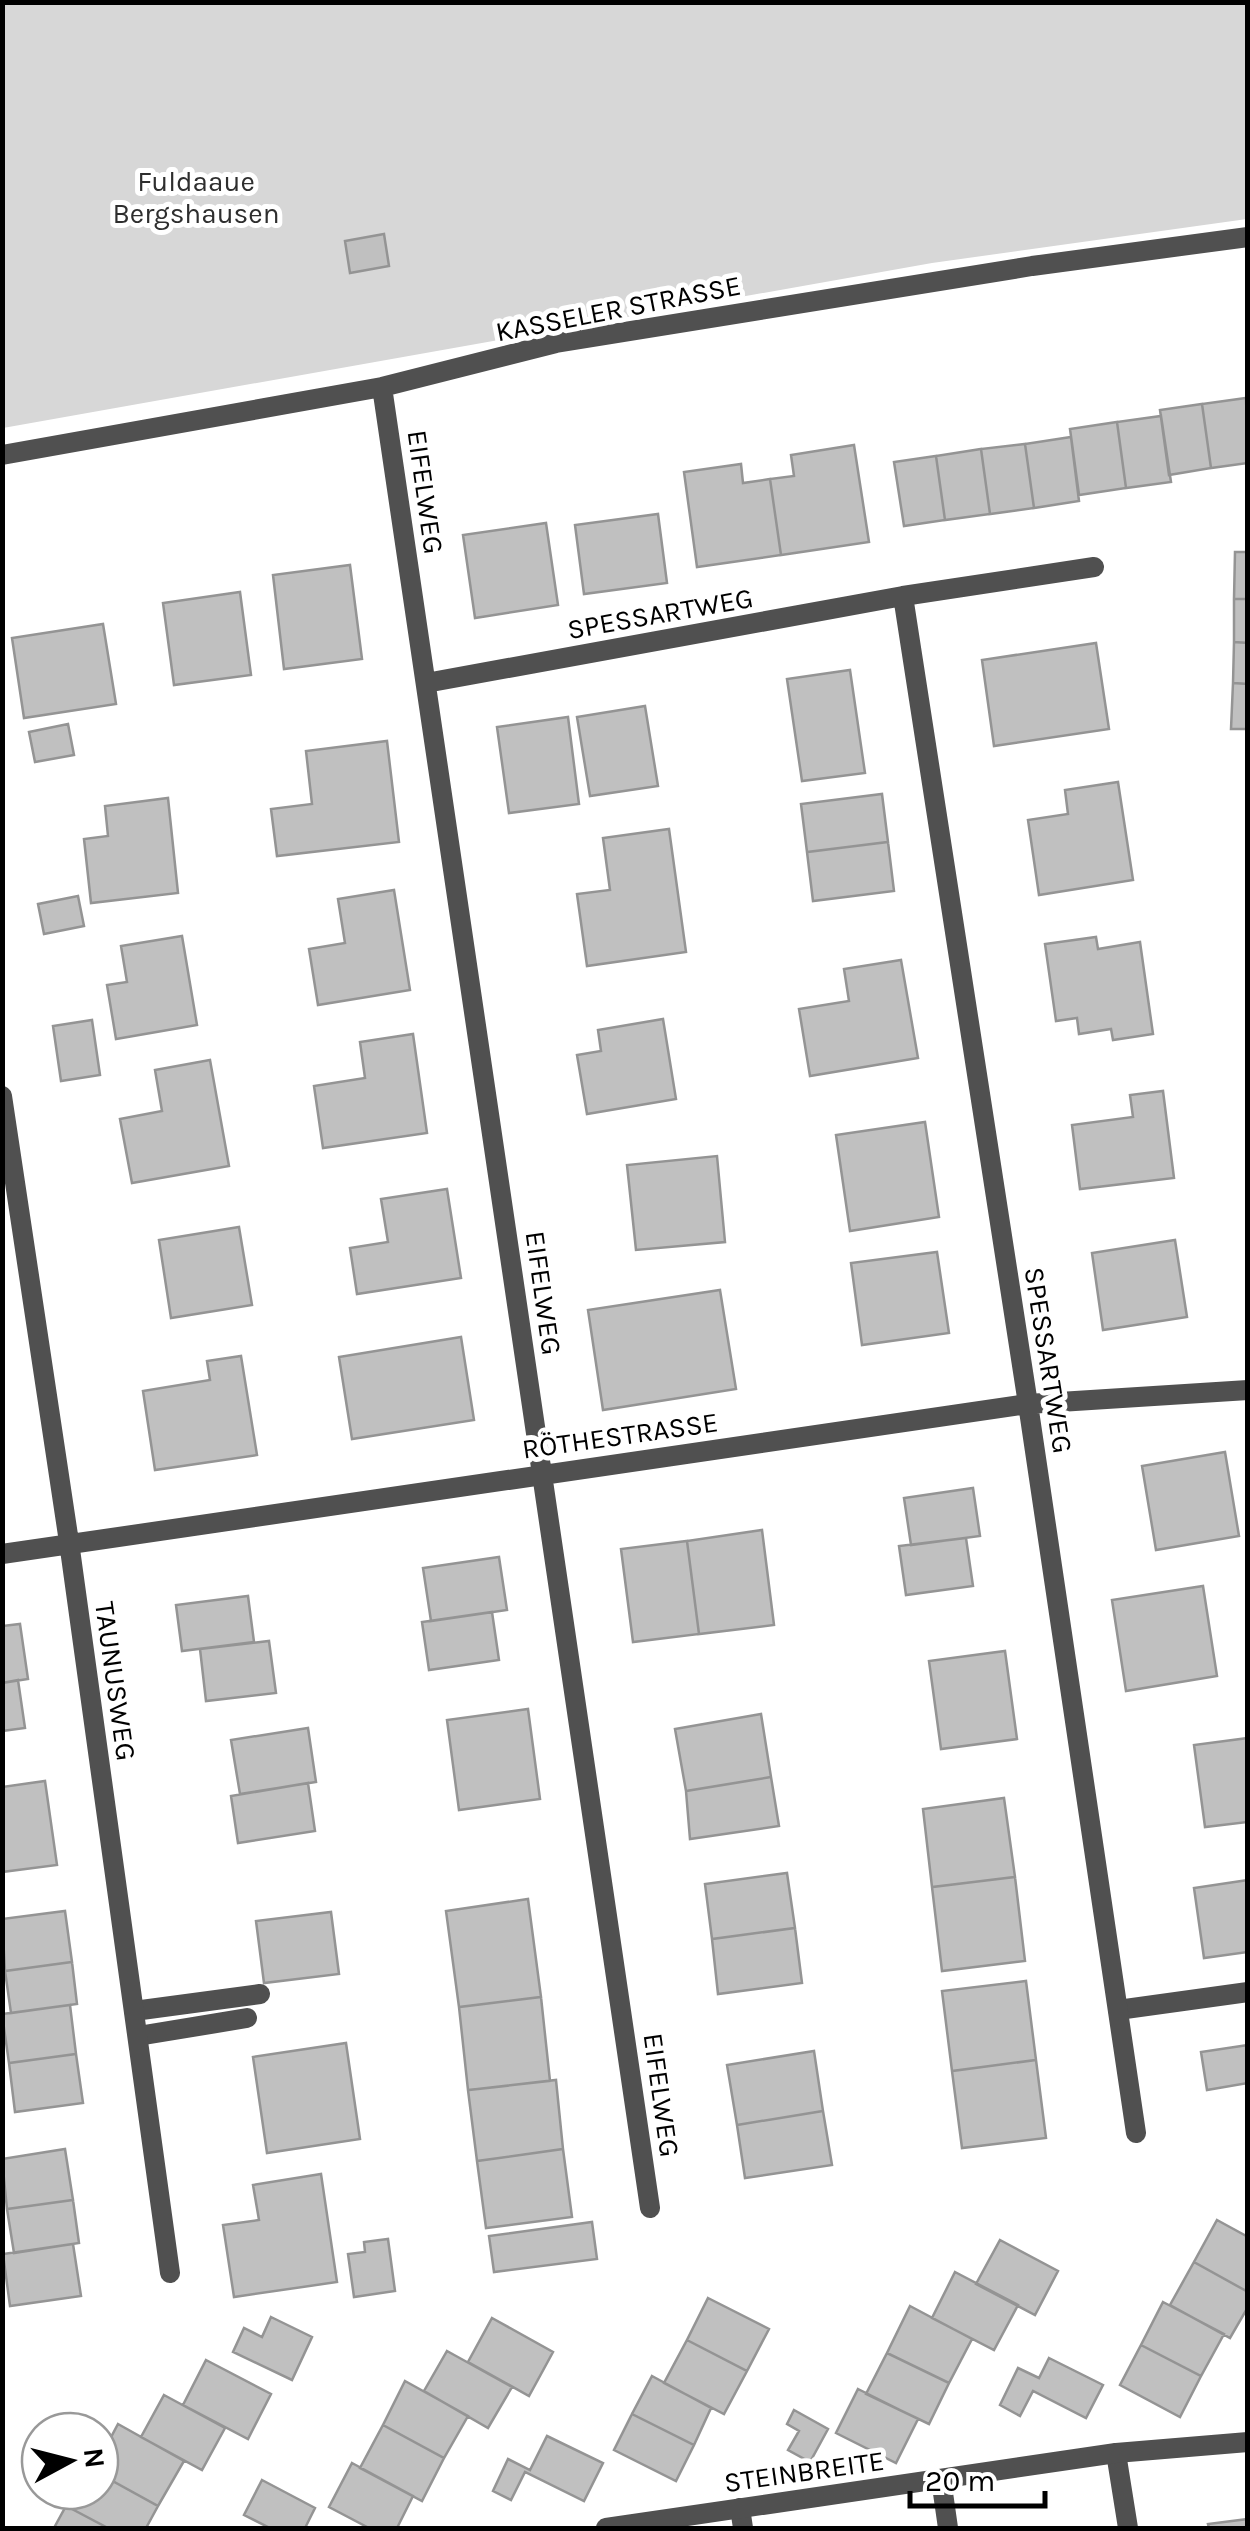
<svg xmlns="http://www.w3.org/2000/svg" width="1250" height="2531" font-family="Karla,sans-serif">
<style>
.green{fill:#d7d7d7}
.building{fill:#c0c0c0;stroke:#949494;stroke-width:2.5}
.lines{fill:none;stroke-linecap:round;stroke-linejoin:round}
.lane{stroke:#505050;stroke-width:20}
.street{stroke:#505050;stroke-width:20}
.labels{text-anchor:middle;stroke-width:10;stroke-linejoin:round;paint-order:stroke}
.park-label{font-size:28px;fill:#2e2e2e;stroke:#fff}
.street-label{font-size:28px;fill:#000;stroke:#fff}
</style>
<rect width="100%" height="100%" fill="#fff"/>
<path class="green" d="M3 3H1247V219L932 263 3 428Z"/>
<path class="building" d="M384 234 389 266 350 273 345 241Z
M1246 398 1248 463 1211 468 1202 404Z
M1202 404 1211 468 1169 475 1160 410Z
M1161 416 1171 482 1126 488 1117 422Z
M1117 422 1126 488 1079 495 1070 429Z
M1071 437 1079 501 1034 508 1025 444Z
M1025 444 1034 508 990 514 981 449Z
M854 445 869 542 781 555 770 479 794 476 791 455Z
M981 449 990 514 945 520 936 456Z
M936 456 945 520 904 526 894 462Z
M741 464 743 483 770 479 781 555 697 567 684 472Z
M658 514 667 583 584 594 575 525Z
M546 523 558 605 475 618 463 535Z
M1235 552H1248V599H1234Z
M350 565 362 659 284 669 273 575Z
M240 592 251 675 174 685 163 603Z
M1234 599H1248V643L1234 642Z
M103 624 116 704 24 718 12 638Z
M1234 642 1248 643V684L1233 683Z
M1096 643 1109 729 994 746 982 660Z
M850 670 865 773 802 781 787 679Z
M1233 683 1248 684V729H1231Z
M645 706 658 786 590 796 577 717Z
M568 717 579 804 509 813 497 727Z
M68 724 74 755 35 762 29 732Z
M387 741 399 842 277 856 271 809 312 804 306 751Z
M1118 782 1133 880 1039 895 1028 820 1068 814 1065 790Z
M882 794 888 842 807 852 801 804Z
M168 798 178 893 91 903 84 839 108 836 105 806Z
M669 829 686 952 587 966 577 894 610 890 603 838Z
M888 842 894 891 813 901 807 852Z
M394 890 410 990 318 1005 309 949 345 943 338 899Z
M78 896 84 926 44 934 38 904Z
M182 936 197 1025 116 1039 107 985 127 982 121 946Z
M1096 937 1098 949 1140 942 1153 1034 1113 1040 1111 1029 1079 1034 1077 1018 1056 1021 1045 944Z
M901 960 918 1058 810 1076 799 1009 849 1001 844 969Z
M663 1019 676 1099 587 1114 577 1055 601 1051 598 1030Z
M92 1020 100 1075 61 1081 53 1026Z
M413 1034 427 1133 323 1148 314 1086 365 1078 360 1042Z
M210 1060 229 1166 132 1183 120 1119 162 1111 155 1070Z
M1163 1091 1174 1178 1080 1189 1072 1125 1133 1117 1130 1095Z
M925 1122 939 1217 850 1231 836 1135Z
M717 1156 725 1242 636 1250 627 1165Z
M447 1189 461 1278 357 1294 350 1248 388 1242 381 1199Z
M239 1227 252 1305 171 1318 159 1240Z
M1175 1240 1187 1317 1103 1330 1092 1253Z
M937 1252 949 1333 862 1345 851 1263Z
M720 1290 736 1389 603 1410 588 1310Z
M461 1337 474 1420 352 1439 339 1357Z
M241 1356 257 1455 155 1470 143 1391 210 1380 207 1361Z
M1225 1452 1239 1536 1156 1550 1142 1466Z
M973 1488 980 1536 911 1545 904 1498Z
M762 1530 774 1625 699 1634 687 1541Z
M966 1538 973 1586 906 1595 899 1546Z
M687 1541 699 1634 633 1642 621 1549Z
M499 1557 507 1610 431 1621 423 1568Z
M1203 1586 1217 1676 1126 1691 1112 1600Z
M248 1596 254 1642 182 1651 176 1605Z
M492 1612 499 1660 429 1670 422 1622Z
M20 1624 28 1679 2 1683V1626Z
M269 1641 276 1693 206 1701 200 1649Z
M1005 1651 1017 1739 941 1749 929 1661Z
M18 1680 25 1728 2 1731V1683Z
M528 1709 540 1799 459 1810 447 1720Z
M761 1714 771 1777 686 1791 675 1729Z
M308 1728 316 1782 240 1794 231 1740Z
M1248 1738V1822L1205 1827 1194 1745Z
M771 1777 779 1826 690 1839 686 1791Z
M45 1781 57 1865 2 1872V1787Z
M308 1783 315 1831 238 1843 231 1796Z
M1004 1798 1015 1877 932 1887 923 1809Z
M787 1873 795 1928 712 1939 705 1884Z
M1015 1877 1025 1961 942 1971 932 1887Z
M1248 1880V1952L1204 1958 1194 1888Z
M528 1899 541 1997 459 2007 446 1911Z
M65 1911 72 1962 5 1971 2 1919Z
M331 1912 339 1974 264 1983 256 1921Z
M795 1928 802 1983 718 1994 712 1939Z
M72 1962 77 2004 11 2013 5 1971Z
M1026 1981 1036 2060 952 2071 942 1991Z
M541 1997 550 2081 468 2090 459 2007Z
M70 2005 76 2054 9 2063 2 2014Z
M346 2043 360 2139 267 2153 253 2057Z
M1248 2045V2083L1207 2090 1201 2052Z
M814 2051 823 2111 737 2125 727 2065Z
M76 2054 83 2103 15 2112 9 2063Z
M1036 2060 1046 2138 962 2148 952 2071Z
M556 2080 563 2149 477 2161 468 2090Z
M823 2111 832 2165 745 2178 737 2125Z
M65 2149 73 2200 7 2209 2 2159Z
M563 2149 572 2217 486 2228 477 2161Z
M321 2174 337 2282 234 2297 223 2225 259 2220 253 2185Z
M73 2200 79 2243 14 2253 7 2209Z
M1217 2220 1248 2237V2292L1194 2262Z
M592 2222 597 2259 494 2272 489 2236Z
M388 2239 395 2291 354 2297 348 2254 365 2252 364 2242Z
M1000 2240 1058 2271 1035 2315 976 2284Z
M73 2244 81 2296 10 2306 3 2254Z
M1194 2262 1248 2292V2307L1230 2338 1170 2305Z
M955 2272 1018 2305 994 2350 932 2318Z
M708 2298 769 2329 747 2371 687 2340Z
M1163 2302 1224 2334 1201 2376 1141 2345Z
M910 2306 972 2339 949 2383 887 2353Z
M271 2317 312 2337 292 2380 233 2352 244 2328 262 2337Z
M492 2318 553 2352 529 2396 468 2362Z
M687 2340 747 2371 724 2414 664 2383Z
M1141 2345 1201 2376 1180 2417 1120 2385Z
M447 2351 512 2387 488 2428 424 2391Z
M887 2353 949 2383 929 2424 866 2394Z
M1049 2358 1103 2385 1086 2418 1033 2391 1020 2416 1000 2405 1018 2368 1039 2378Z
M206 2360 271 2394 248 2439 183 2405Z
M652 2376 711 2408 694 2445 632 2414Z
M405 2381 468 2416 444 2458 383 2425Z
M858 2389 918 2419 896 2463 836 2433Z
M164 2395 225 2428 202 2470 141 2437Z
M794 2410 828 2429 810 2462 788 2450 799 2431 787 2424Z
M632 2414 694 2445 676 2481 614 2450Z
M118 2424 184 2461 158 2506 100 2474V2458Z
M383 2425 444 2458 422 2501 360 2468Z
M547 2436 603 2463 584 2501 525 2472 511 2500 493 2491 508 2459 530 2470Z
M352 2463 413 2496 397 2528H369L329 2507Z
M100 2474 158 2506 146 2528H108L72 2509 82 2491H100Z
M262 2480 315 2508 305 2528H270L244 2515Z
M66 2506 72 2509 108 2528H54Z
M1248 2519V2528H1209L1208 2524Z"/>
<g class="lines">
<path class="lane" d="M1118 2010 1248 1992
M134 2011 260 1994
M138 2036 247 2018
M1116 2453 1128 2528
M941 2479 948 2528
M740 2508 743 2528"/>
<path class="street" d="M382 387 650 2208
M2 455 382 387 556 343 1032 266 1248 237
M903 596 1028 1404 1136 2133
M426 683 903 596 1094 567
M2 1096 69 1542 170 2273
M2 1554 1028 1404 1248 1390
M606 2528 1116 2453 1248 2442"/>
</g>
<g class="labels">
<g class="park-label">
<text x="196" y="191">Fuldaaue<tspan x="196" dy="32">Bergshausen</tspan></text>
</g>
<g class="street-label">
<text transform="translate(618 308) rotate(-11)" y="10">KASSELER STRASSE</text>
<text transform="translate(426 492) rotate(82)" y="10">EIFELWEG</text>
<text transform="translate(660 613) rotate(-10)" y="10">SPESSARTWEG</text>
<text transform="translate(544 1293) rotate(82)" y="10">EIFELWEG</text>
<text transform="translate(1049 1360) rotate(81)" y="10">SPESSARTWEG</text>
<text transform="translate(620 1435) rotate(-8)" y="10">RÖTHESTRASSE</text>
<text transform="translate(116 1681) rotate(82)" y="10">TAUNUSWEG</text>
<text transform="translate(662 2095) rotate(82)" y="10">EIFELWEG</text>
<text transform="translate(804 2471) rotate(-8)" y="10">STEINBREITE</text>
</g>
</g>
<rect width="1250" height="2531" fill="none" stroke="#000000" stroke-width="10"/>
<g transform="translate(70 2461) rotate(83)"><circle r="48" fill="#ffffff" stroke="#999999" stroke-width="2.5"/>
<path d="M0-8L18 38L0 25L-18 38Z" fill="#000000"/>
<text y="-15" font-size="28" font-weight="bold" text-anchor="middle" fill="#000000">N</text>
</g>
<path d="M910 2491v15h135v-15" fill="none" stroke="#000000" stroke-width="5"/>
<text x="925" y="2491" font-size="30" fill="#000000" stroke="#ffffff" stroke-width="8" paint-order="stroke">20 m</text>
</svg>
